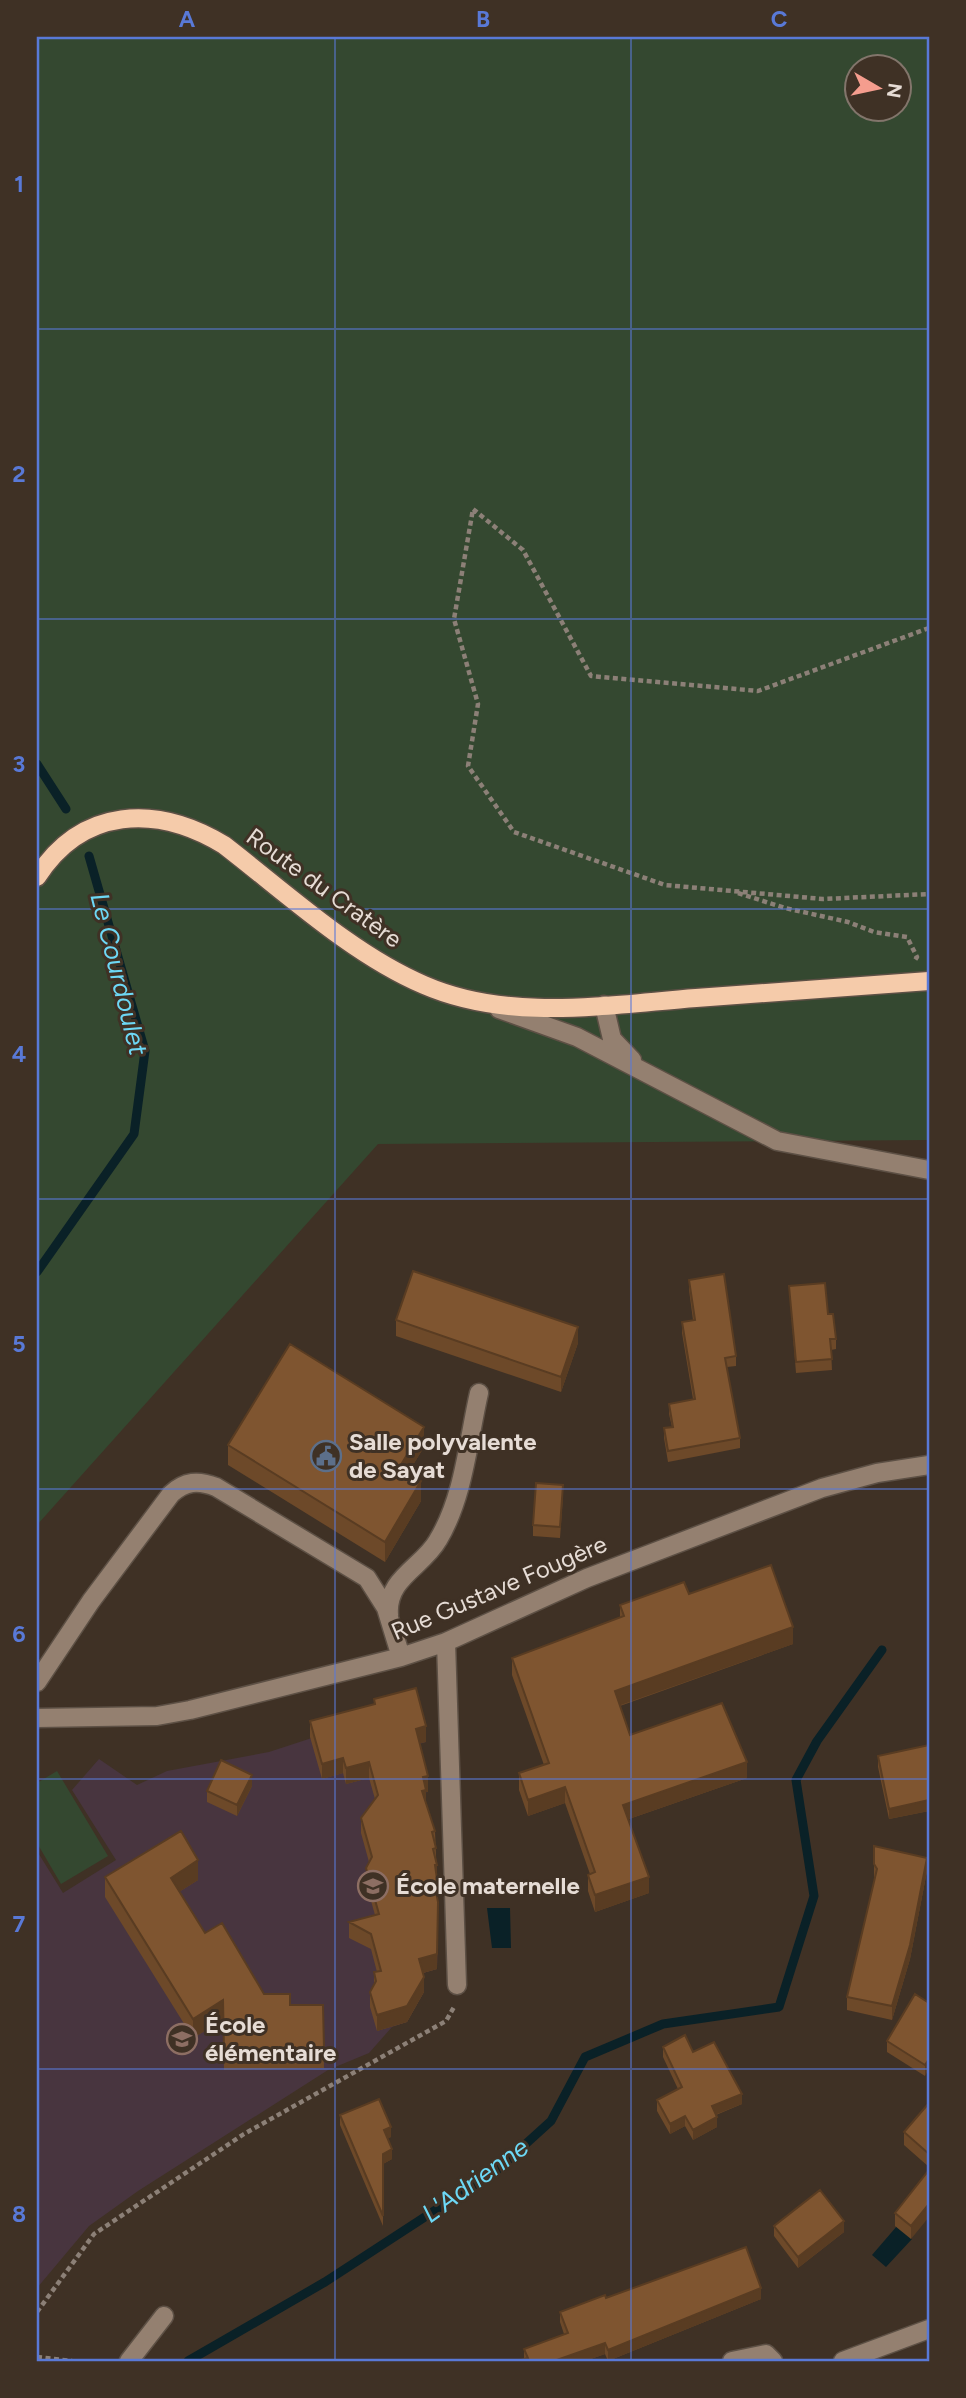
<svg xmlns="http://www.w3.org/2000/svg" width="966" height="2398" font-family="Figtree,sans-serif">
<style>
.education{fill:#48353f}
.green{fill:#344830;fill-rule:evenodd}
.water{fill:#0a2127}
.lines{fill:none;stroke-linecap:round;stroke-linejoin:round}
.stream{stroke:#0a2127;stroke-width:9}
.minor-casing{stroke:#5d5045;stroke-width:21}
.major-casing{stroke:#5d5045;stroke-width:21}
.path{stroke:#8c8077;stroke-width:4.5;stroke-dasharray:5 3.5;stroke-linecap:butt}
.minor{stroke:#948070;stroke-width:18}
.major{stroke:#f5cbaa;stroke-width:18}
.wall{fill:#6d4929}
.shaded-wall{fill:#593c22}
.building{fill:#7f5530;stroke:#593c22;stroke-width:2}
.grid{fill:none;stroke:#5979d7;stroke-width:2;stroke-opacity:0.55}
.labels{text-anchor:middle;stroke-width:6;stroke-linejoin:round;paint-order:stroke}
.street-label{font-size:24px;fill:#e6dcd5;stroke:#3f3125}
.poi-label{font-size:24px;font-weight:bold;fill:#e6dcd5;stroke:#3f3125;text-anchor:start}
.water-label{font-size:26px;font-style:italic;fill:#6dd8f5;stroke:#3f3125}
.neatline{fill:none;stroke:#5979d7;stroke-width:2.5}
.grid-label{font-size:23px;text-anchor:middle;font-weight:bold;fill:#5979d7}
</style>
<rect width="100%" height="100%" fill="#3f3125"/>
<path class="education" d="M416 1704 426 1742 416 1745 428 1792 423 1793 421 1807 437 1880 434 1915 438 1928 437 1969 420 1974 424 1992 407 2022 392 2027 369 2053 328 2070 138 2191 89 2226 37 2288V1851L63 1893 116 1860 72 1790 99 1759 137 1785 167 1771 269 1752Z"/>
<path class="green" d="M37 37H929V1140L378 1144 37 1525ZM858 66H900V108H858Z
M57 1771 108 1856 61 1884 37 1843V1783Z"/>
<path class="water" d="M487 1908H510L511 1948H492Z
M897 2226 912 2239 886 2267 872 2255Z"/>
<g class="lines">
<path class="stream" d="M37 764 66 809
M37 1272 134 1134 145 1051 89 856
M188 2361 325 2282 497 2170 551 2121 585 2057 663 2024 779 2007 814 1896 796 1780 817 1741 882 1650"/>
<g class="minor-casing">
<path id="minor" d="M604 1005 612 1039 632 1060
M499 1009 577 1037 777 1141 929 1170
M389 1615C386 1578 423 1567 438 1540 464 1497 468 1441 479 1393
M446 1642 457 1985
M37 1682 91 1601 171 1494C185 1481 198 1480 216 1487L367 1578 386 1608 401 1657
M37 1718 157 1716 190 1710 401 1657 446 1642 587 1578 822 1488 877 1473 929 1465
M129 2361 164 2316
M732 2361 766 2354 773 2361
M843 2361 929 2329"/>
</g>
<g class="major-casing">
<path id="major" d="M37 877C82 807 156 804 224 845 285 892 353 955 424 985 509 1022 606 1005 696 998 774 992 852 986 929 981"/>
</g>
<path class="path" d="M929 628 758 691 591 676 523 550 473 509 454 619 478 704 468 766 514 832 665 885 823 899 929 894
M738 893 785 908 848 922 874 932 907 937 917 957 915 960
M37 2312 94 2234 244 2134 446 2021 454 2007
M37 2357 72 2361"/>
<use href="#minor" class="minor"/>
<use href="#major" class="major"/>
</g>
<path class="wall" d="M689 1280 736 1356V1366L727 1367 740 1438V1448L668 1462 664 1438V1428L672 1427 669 1414V1404L693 1399 682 1333V1322L693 1320 689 1290Z
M789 1286 828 1314 836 1339V1349L831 1350 832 1370 796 1373Z
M396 1320 578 1343 561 1392 396 1336Z
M228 1445 424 1447 408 1473 421 1501 385 1562 228 1465Z
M563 1496 560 1538 533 1536V1525Z
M689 1594 793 1644 620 1706 630 1735 747 1778 629 1819 649 1893 595 1912 588 1891V1875L590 1874 565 1803 528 1816 519 1790V1773L544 1765 512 1675V1658L620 1618V1605Z
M374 1699 426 1742 419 1743 428 1792H426V1805L435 1831 438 1902 437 1969 423 1973 424 1992 407 2022 377 2031 370 2007V1992L374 1985V1972H377L371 1949 349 1938V1922L375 1915 366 1883V1868L369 1862 361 1833V1818L375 1799 369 1778 346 1784 343 1773 322 1779 310 1737V1721L374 1705Z
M929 1745V1811L889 1819 878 1767V1756Z
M252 1786 237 1816 207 1802V1791Z
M874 1846 927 1871 910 1959 892 2020 847 2010V1997L875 1879 874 1878Z
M105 1877 198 1880 179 1892 205 1933 264 1994 290 2005H323L324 2068 224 2070 223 2020 193 2038 105 1897Z
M929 2003 925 2076 887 2052V2041Z
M663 2047 693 2052 742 2104 716 2115 717 2127 693 2140 685 2126 670 2134 657 2111V2100L678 2089 663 2057Z
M929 2103V2167L904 2145V2132Z
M340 2115 391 2137 388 2138 392 2159 383 2164V2226L340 2125Z
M929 2170 911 2239 895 2226V2213Z
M774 2226 844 2232 798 2268 774 2236Z
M606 2298 761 2299 608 2361 605 2354 585 2361H518L524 2359V2349L564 2334 560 2322V2312Z"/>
<path class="shaded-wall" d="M578 1327V1343L561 1392V1377Z
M424 1427V1447L399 1488V1468Z
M421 1481V1501L385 1562V1542Z
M793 1627V1644L615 1707V1691Z
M426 1726V1742L416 1744V1729Z
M343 1758V1773L322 1779V1764Z
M369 1762V1778L346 1784V1768Z
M747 1762V1778L623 1821V1805Z
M252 1775V1786L237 1816V1805Z
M428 1776V1792H426V1805L422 1807 423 1777Z
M565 1787V1803L528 1816V1800Z
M929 1800V1811L889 1819V1809Z
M927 1858V1871L910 1959 892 2020V2006Z
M198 1860V1880L171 1897V1878Z
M649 1877V1893L595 1912V1895Z
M438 1902 437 1969 419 1974V1959Z
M424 1977V1992L407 2022 377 2031V2015Z
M223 2000V2020L193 2038V2019Z
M929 2059V2069L925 2076V2065Z
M742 2094V2104L712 2116V2106Z
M685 2116V2126L670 2134V2124Z
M717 2117V2127L693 2140V2130Z
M391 2127V2137L384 2140V2130Z
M392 2149V2159L383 2164V2154Z
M929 2204V2217L911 2239V2226Z
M844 2221V2232L798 2268V2257Z
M761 2288V2299L608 2361V2350Z
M605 2343V2354L585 2361H554Z"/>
<path class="building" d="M413 1271 578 1327 561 1377 396 1320Z
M724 1274 736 1356 725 1358 740 1438 668 1451 664 1428 673 1427 669 1404 695 1399 682 1322 695 1320 689 1280Z
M825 1283 828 1314H833L836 1339H830L832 1359 796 1362 789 1286Z
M290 1344 424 1427 399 1468 421 1481 385 1542 228 1445Z
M536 1483 563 1485 560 1527 533 1525Z
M771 1565 793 1627 615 1691 630 1735 722 1703 747 1762 623 1805 649 1877 595 1895 588 1875 595 1872 565 1787 528 1800 519 1773 549 1763 512 1658 624 1616 620 1605 684 1582 689 1594Z
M416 1688 426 1726 416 1729 428 1776 423 1777 426 1790 422 1791 435 1831 432 1832 436 1848 433 1849 437 1865H435L438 1886 435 1887 438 1902 437 1954 419 1959 424 1977 407 2006 377 2015 370 1992 376 1981 374 1972 381 1971 371 1934 349 1922 379 1914 366 1868 372 1857 361 1818 378 1795 369 1762 346 1768 343 1758 322 1764 310 1721 375 1704 374 1699Z
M929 1745V1800L889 1809 878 1756Z
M221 1760 252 1775 237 1805 207 1791Z
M181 1831 198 1860 171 1878 205 1933 222 1923 264 1994H290V2005H323L324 2049 224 2051 223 2000 193 2019 105 1877Z
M874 1846 927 1858 910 1945 892 2006 847 1997 877 1869 874 1864Z
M915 1994 929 2003V2059L925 2065 887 2041Z
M685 2035 693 2052 714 2042 742 2094 712 2106 717 2117 693 2130 685 2116 670 2124 657 2100 682 2087 663 2047Z
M379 2099 391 2127 384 2130 392 2149 383 2154V2216L340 2115Z
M929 2103V2154L904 2132Z
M929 2170V2204L911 2226 895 2213Z
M820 2190 844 2221 798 2257 774 2226Z
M746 2247 761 2288 608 2350 605 2343 554 2361H518L528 2358 524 2349 568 2333 560 2312 605 2295 606 2298Z"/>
<path class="grid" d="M335 37V2361M631 37V2361M37 329H929M37 619H929M37 909H929M37 1199H929M37 1489H929M37 1779H929M37 2069H929"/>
<defs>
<g id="civic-ring" transform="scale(1.575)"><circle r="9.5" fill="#3f3125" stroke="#5c6f8a" stroke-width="1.5"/><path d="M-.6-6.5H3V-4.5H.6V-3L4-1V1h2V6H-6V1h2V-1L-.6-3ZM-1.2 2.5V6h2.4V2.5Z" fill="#5c6f8a"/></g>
<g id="school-ring" transform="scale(1.575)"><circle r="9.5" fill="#3f3125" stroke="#8d6e63" stroke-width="1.5"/><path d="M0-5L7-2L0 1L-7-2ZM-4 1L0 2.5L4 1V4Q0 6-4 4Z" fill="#8d6e63"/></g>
</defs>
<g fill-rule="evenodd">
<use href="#civic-ring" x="326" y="1456"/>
<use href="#school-ring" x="373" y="1886"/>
<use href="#school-ring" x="182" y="2039"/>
</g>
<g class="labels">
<g class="street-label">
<text transform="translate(324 888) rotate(36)" y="8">Route du Cratère</text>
<text transform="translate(499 1588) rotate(-23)" y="8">Rue Gustave Fougère</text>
</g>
<g class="poi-label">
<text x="349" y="1450">Salle polyvalente<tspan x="349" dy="28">de Sayat</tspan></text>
<text x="396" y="1894">École maternelle</text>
<text x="205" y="2033">École<tspan x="205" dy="28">élémentaire</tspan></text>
</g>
<g class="water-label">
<text transform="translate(119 974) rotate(76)" y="9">Le Courdoulet</text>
<text transform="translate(475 2180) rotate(-36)" y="9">L'Adrienne</text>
</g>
</g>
<rect width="966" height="2398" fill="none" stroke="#3f3125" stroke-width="77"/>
<g transform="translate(878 88) rotate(99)"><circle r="33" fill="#3f3125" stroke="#82756b" stroke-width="2"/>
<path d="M0-5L12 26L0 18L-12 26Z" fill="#f59d8e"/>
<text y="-10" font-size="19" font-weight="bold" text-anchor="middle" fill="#e6dcd5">N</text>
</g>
<rect x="38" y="38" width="890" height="2322" class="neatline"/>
<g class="grid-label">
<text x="187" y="27">A</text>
<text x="483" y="27">B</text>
<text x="779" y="27">C</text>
<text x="19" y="192">1</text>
<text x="19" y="482">2</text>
<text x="19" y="772">3</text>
<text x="19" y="1062">4</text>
<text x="19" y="1352">5</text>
<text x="19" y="1642">6</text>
<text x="19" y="1932">7</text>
<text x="19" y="2222">8</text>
</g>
</svg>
